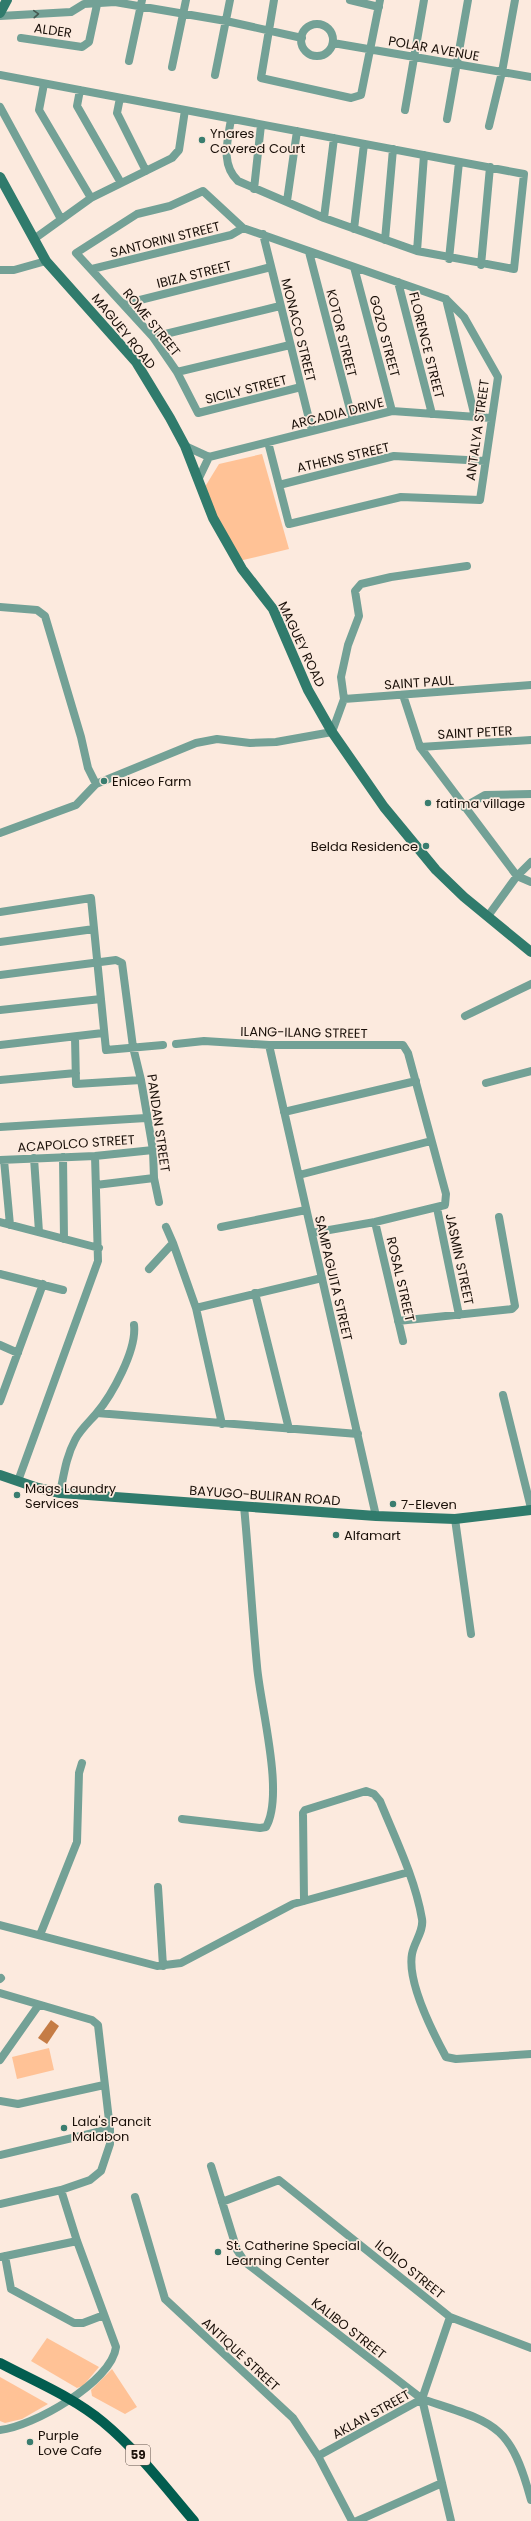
<svg xmlns="http://www.w3.org/2000/svg" width="531" height="2521" font-family="Poppins,sans-serif">
<style>
.green{fill:#ffc296}
.water{fill:#c57c45}
.lines{fill:none;stroke-linecap:round;stroke-linejoin:round}
.street{stroke:#73a196;stroke-width:8}
.secondary{stroke:#307b6c;stroke-width:10}
.primary{stroke:#025d4f;stroke-width:10}
.oneway{stroke:#465850}
.poi-dot{fill:#3a7d6f;stroke:#fceade;stroke-width:1.5}
.labels{text-anchor:middle;stroke-width:3.5;stroke-linejoin:round;paint-order:stroke}
.shield{fill:#fceade;stroke:#5e5149;stroke-width:1}
.shield-label{font-size:12px;font-weight:bold;fill:#1a1009}
.street-label{font-size:13px;fill:#1a1009;stroke:#fceade}
.poi-label{font-size:13px;fill:#1a1009;stroke:#fceade;text-anchor:start}
</style>
<rect width="100%" height="100%" fill="#fceade"/>
<path class="green" d="M262 454 289 549 239 561 203 490 219 464Z
M49 2048 54 2070 17 2079 12 2057Z
M47 2338 99 2367 83 2386 77 2388 31 2361Z
M112 2369 137 2407 125 2414 92 2396 91 2390Z
M0 2377 48 2404 22 2419 5 2423 0 2421Z"/>
<path class="water" d="M51 2020 59 2026 47 2044 38 2038Z"/>
<g class="lines">
<path class="street" d="M274 0 261 78 351 98 361 95 380 0
M350 0 379 7
M0 16 71 12 84 4 115 2 226 21 302 38
M301 40a16 16 0 1 1 32 0a16 16 0 1 1-32 0Z
M21 38 82 47 89 42 98 0
M333 43 531 77
M129 61 142 0
M172 67 186 0
M0 75 524 174 514 269 417 251 324 218 238 181C220 164 228 140 231 119
M215 75 230 0
M44 84 39 110 91 198
M80 90 77 106 121 183
M120 98 117 113 146 171
M0 107 61 219
M405 110 424 0
M447 119 468 0
M489 126 502 72 515 0
M254 189 261 125
M287 201 297 131
M324 218 334 138
M354 229 364 144
M263 234 312 431
M34 239 91 198 172 158 179 150 185 110
M385 240 393 149
M417 251 424 155
M309 252 353 421
M449 259 459 162
M481 265 490 167
M354 267 392 411
M92 269 231 235 243 228
M0 270H14L46 261
M398 282 432 414
M446 299 475 417
M124 304 271 267
M153 337 280 306
M177 372 290 345
M268 442 289 524 401 497 480 500 498 377 464 317 446 299 243 228 203 191 170 206 137 214 76 253 153 337 177 372 198 413 301 387
M185 446 209 457 198 480
M209 457 392 411 491 418
M279 485 394 456 485 461
M0 607 37 610 45 616 81 737 88 768 96 784 196 743 217 739 250 743 276 742 332 732 344 699 531 685
M403 695 420 747 517 876 531 882
M344 699 341 677 348 645 359 616 355 591 361 584 391 577 467 566
M420 747 531 740
M464 807 485 795 531 794
M0 833 76 805 96 784
M0 912 91 898 106 1050 163 1045
M488 916 517 876 531 862
M0 942 94 929
M0 975 116 960 122 963 133 1047 141 1080 153 1150 154 1178 159 1202
M0 1010 101 999
M465 1016 531 984
M75 1037 76 1084 141 1080
M176 1044 204 1041 269 1045H403L408 1053 446 1194 445 1205 375 1222 312 1233
M0 1045 103 1033
M269 1045 376 1516
M0 1080 76 1073
M486 1083 531 1071
M284 1112 416 1081
M0 1127 146 1118
M63 1157 64 1239
M34 1158 39 1232
M0 1160 95 1156 153 1150
M4 1160 10 1225
M299 1175 431 1141
M96 1185 154 1178
M437 1208 459 1315
M0 1222 99 1248
M375 1222 403 1341
M166 1227 173 1243
M221 1227 306 1210
M149 1269 173 1243 196 1308 222 1424
M0 1274 63 1290
M255 1293 289 1429
M196 1308 322 1278
M398 1321 512 1309 515 1306 499 1217
M0 1345 18 1353
M503 1395 531 1508
M0 1401 43 1284
M97 1413 358 1434
M18 1481 98 1261 95 1156
M60 1493C64 1474 66 1457 75 1440 80 1430 89 1422 96 1414 112 1395 137 1350 134 1325
M455 1519 471 1634
M182 1819 260 1828 266 1827C285 1794 260 1705 257 1666 252 1613 249 1559 244 1506
M158 1887 163 1966
M304 1901 303 1813 305 1810 366 1791 374 1794 380 1801C395 1838 415 1878 422 1919 424 1931 414 1942 412 1954 407 1982 433 2033 446 2057L456 2059 531 2054
M0 1925 157 1966 181 1963 293 1904 409 1872
M40 1935 77 1842 79 1773 82 1763
M0 1979 1 1978
M0 1993 92 2020 98 2025 110 2129V2144L101 2171 90 2180 61 2190 0 2204
M0 2060 38 2006
M0 2101 18 2104 104 2085
M0 2155 110 2129
M211 2166 237 2250 245 2262 422 2399 451 2521
M135 2197 165 2299 293 2418 318 2456 352 2521
M222 2202 279 2180 450 2317 531 2348
M5 2256 11 2289 74 2323H83L104 2315
M1 2257 77 2241
M422 2399C494 2423 510 2422 531 2500
M0 2430C32 2427 112 2382 116 2347L77 2241 61 2190
M318 2456 422 2399 450 2317
M357 2521 442 2483"/>
<path class="secondary" d="M0 13 7 0
M0 177 46 261 136 362 170 418 185 446 213 518 242 569 273 609 308 690 332 732 384 807 436 870 464 897 531 952
M0 1475 38 1488 60 1493 376 1516 455 1519 531 1510"/>
<path class="primary" d="M0 2363C34 2381 73 2397 103 2422 138 2451 165 2487 194 2521"/>
</g>
<defs><path id="oneway-chevron" d="M-2-3.5L2.5 0L-2 3.5" fill="none" stroke-width="1.6" stroke-linecap="round" stroke-linejoin="round"/></defs>
<use class="oneway" href="#oneway-chevron" transform="translate(36 14) rotate(-4)"/>
<g class="poi-dot">
<circle cx="202" cy="140" r="4"/>
<circle cx="104" cy="781" r="4"/>
<circle cx="428" cy="803" r="4"/>
<circle cx="426" cy="846" r="4"/>
<circle cx="17" cy="1495" r="4"/>
<circle cx="393" cy="1504" r="4"/>
<circle cx="336" cy="1535" r="4"/>
<circle cx="64" cy="2128" r="4"/>
<circle cx="218" cy="2252" r="4"/>
<circle cx="30" cy="2442" r="4"/>
</g>
<g class="labels">
<rect class="shield" x="126" y="2445" width="24" height="20" rx="3"/>
<g class="shield-label">
<text x="138" y="2459">59</text>
</g>
<g class="street-label">
<text transform="translate(53 30) rotate(8)" y="5">ALDER</text>
<text transform="translate(434 48) rotate(10)" y="5">POLAR AVENUE</text>
<text transform="translate(165 239) rotate(-14)" y="5">SANTORINI STREET</text>
<text transform="translate(194 274) rotate(-14)" y="5">IBIZA STREET</text>
<text transform="translate(152 322) rotate(51)" y="5">ROME STREET</text>
<text transform="translate(299 330) rotate(76)" y="5">MONACO STREET</text>
<text transform="translate(124 331) rotate(51)" y="5">MAGUEY ROAD</text>
<text transform="translate(342 333) rotate(76)" y="5">KOTOR STREET</text>
<text transform="translate(385 336) rotate(75)" y="5">GOZO STREET</text>
<text transform="translate(427 345) rotate(76)" y="5">FLORENCE STREET</text>
<text transform="translate(246 389) rotate(-14)" y="5">SICILY STREET</text>
<text transform="translate(337 413) rotate(-14)" y="5">ARCADIA DRIVE</text>
<text transform="translate(477 430) rotate(-82)" y="5">ANTALYA STREET</text>
<text transform="translate(343 457) rotate(-13)" y="5">ATHENS STREET</text>
<text transform="translate(302 644) rotate(65)" y="5">MAGUEY ROAD</text>
<text transform="translate(419 682) rotate(-4)" y="5">SAINT PAUL</text>
<text transform="translate(475 732) rotate(-3)" y="5">SAINT PETER</text>
<text transform="translate(304 1032) rotate(1)" y="5">ILANG-ILANG STREET</text>
<text transform="translate(159 1123) rotate(82)" y="5">PANDAN STREET</text>
<text transform="translate(76 1143) rotate(-4)" y="5">ACAPOLCO STREET</text>
<text transform="translate(460 1259) rotate(78)" y="5">JASMIN STREET</text>
<text transform="translate(334 1278) rotate(77)" y="5">SAMPAGUITA STREET</text>
<text transform="translate(401 1279) rotate(77)" y="5">ROSAL STREET</text>
<text transform="translate(265 1495) rotate(4)" y="5">BAYUGO-BULIRAN ROAD</text>
<text transform="translate(410 2269) rotate(39)" y="5">ILOILO STREET</text>
<text transform="translate(349 2328) rotate(38)" y="5">KALIBO STREET</text>
<text transform="translate(241 2354) rotate(43)" y="5">ANTIQUE STREET</text>
<text transform="translate(371 2414) rotate(-29)" y="5">AKLAN STREET</text>
</g>
<g class="poi-label">
<text x="210" y="138">Ynares<tspan x="210" dy="15">Covered Court</tspan></text>
<text x="112" y="786">Eniceo Farm</text>
<text x="436" y="808">fatima village</text>
<text x="418" y="851" text-anchor="end">Belda Residence</text>
<text x="25" y="1493">Mags Laundry<tspan x="25" dy="15">Services</tspan></text>
<text x="401" y="1509">7-Eleven</text>
<text x="344" y="1540">Alfamart</text>
<text x="72" y="2126">Lala's Pancit<tspan x="72" dy="15">Malabon</tspan></text>
<text x="226" y="2250">St. Catherine Special<tspan x="226" dy="15">Learning Center</tspan></text>
<text x="38" y="2440">Purple<tspan x="38" dy="15">Love Cafe</tspan></text>
</g>
</g>
</svg>
